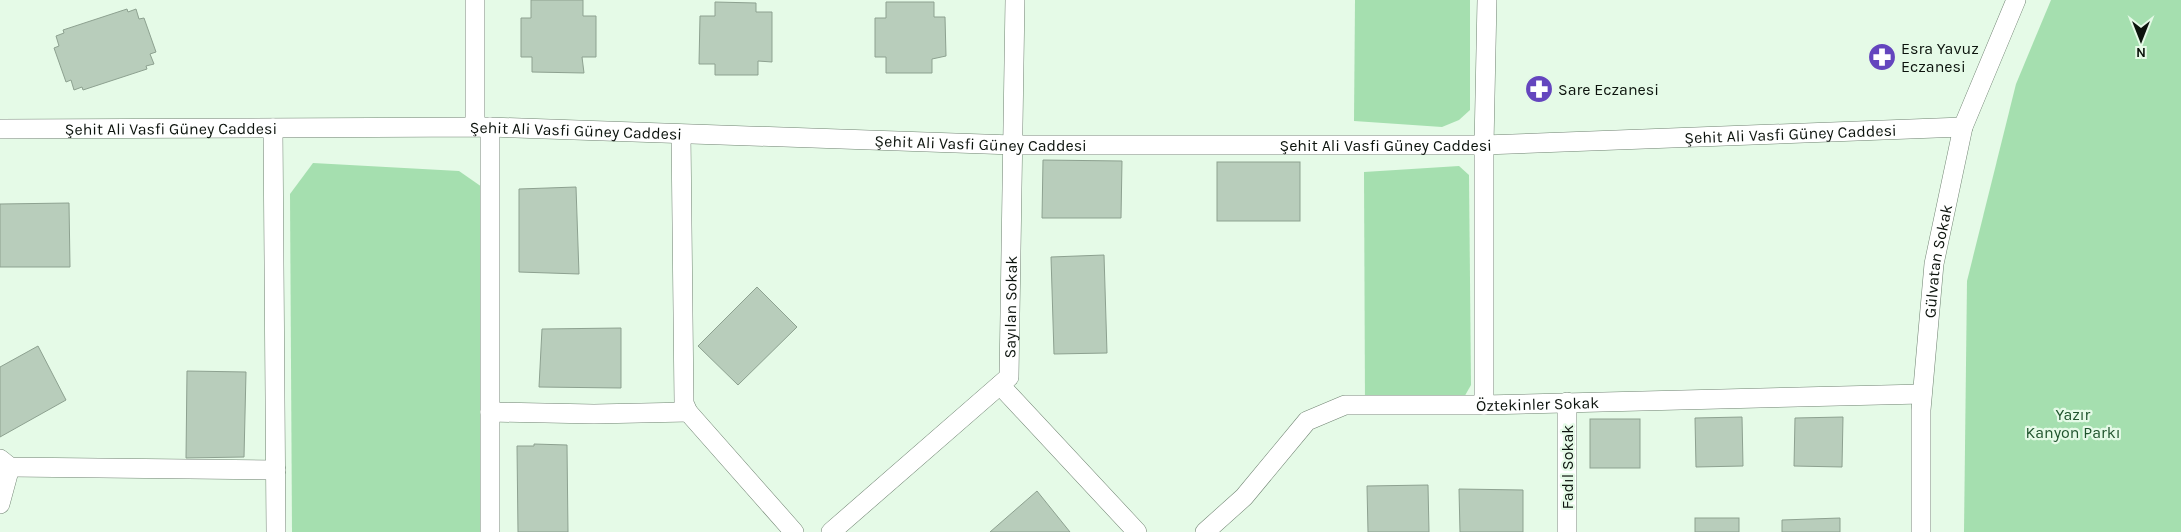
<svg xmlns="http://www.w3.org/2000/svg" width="2181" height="532" viewBox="0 0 2181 532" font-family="Karla,sans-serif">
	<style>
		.green { fill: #a5dfaf }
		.building { fill: #b8cdbb; stroke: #8da190 }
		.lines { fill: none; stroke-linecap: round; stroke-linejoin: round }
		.minor-casing { stroke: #708372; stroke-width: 20 }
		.minor { stroke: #fff; stroke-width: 19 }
		.labels { text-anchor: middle; stroke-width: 4.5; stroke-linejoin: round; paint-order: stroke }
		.poi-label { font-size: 16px; fill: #0c130d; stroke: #e5fae7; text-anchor: start }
		.street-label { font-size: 16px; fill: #0c130d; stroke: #e5fae7 }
		.park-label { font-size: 16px; fill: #20542d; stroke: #e5fae7 }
	</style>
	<rect width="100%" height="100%" fill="#e5fae7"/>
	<g class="green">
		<path d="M1355,0H1470V110L1459,120L1442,127L1354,121Z"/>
		<path d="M2051,0H2181V532H1964L1967,281L2016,84Z"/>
		<path d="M313,163L459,171L482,187V532H292L290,194Z"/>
		<path d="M1459,166L1469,175L1471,385L1463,399L1365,403L1364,172Z"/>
	</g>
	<g class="building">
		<path d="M531,0H583V16H596V57H582L584,73L532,72V57H521V18H531Z"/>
		<path d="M715,2L756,3V12H772V62L758,61V75H715V64H699L700,16H715Z"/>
		<path d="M886,2H934V17H945L946,56L932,59V73H886V57H875V18H886Z"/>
		<path d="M127,9L128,12L136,9L139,19L144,18L156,52L150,54L154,64L146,66L147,69L83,90L82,87L74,90L71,80L66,82L54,48L59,46L56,36L64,33L63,30Z"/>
		<path d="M1043,160L1122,161L1121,218H1042Z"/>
		<rect x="1217" y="162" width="83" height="59"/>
		<path d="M576,187L579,274L519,272V189Z"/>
		<path d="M69,203L70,267H0V204Z"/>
		<path d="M1104,255L1107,353L1054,354L1051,257Z"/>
		<path d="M757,287L797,327L738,385L698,346Z"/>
		<path d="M621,328V388L539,387L542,329Z"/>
		<path d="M38,346L66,400L0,437V367Z"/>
		<path d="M187,371L246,372L244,457L186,458Z"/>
		<path d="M1742,417L1743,466L1696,467L1695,418Z"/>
		<path d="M1843,417L1842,467L1794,466L1795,418Z"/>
		<rect x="1590" y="419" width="50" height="49"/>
		<path d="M534,444L567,445L568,532H518L517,446H534Z"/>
		<path d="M1428,485L1429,532H1368L1367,486Z"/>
		<path d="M1459,489L1523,490V532H1460Z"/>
		<path d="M1037,491L1070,532H990Z"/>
		<rect x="1695" y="518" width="44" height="14"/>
		<path d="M1840,518V532H1782V520Z"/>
	</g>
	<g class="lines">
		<g class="minor-casing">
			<g id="minor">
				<path d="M475,127V0"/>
				<path d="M490,127V532"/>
				<path d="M273,128L276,532"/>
				<path id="s1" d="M0,129L490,127L1013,145H1484L1963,127"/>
				<path d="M681,134L684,403L688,412L794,532"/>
				<path d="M1000,385L1137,532"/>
				<path d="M1567,402V532"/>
				<path d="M1484,405V145L1487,0"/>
				<path d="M490,412L594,414L688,412"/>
				<path d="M0,459L10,467L276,470"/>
				<path d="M0,504L10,467"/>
				<path id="s2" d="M831,532L1009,377L1015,0"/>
				<path id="s3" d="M1205,532L1244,497L1307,421L1345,405H1484L1922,394"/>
				<path id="s4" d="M1921,532V410L1934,264L1963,127L2016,0"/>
			</g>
		</g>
		<use href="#minor" class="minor"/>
	</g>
	<defs>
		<g id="pharmacy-disc" transform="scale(1.4375)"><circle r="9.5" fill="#6445be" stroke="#e5fae7"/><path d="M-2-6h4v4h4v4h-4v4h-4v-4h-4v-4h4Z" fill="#fff"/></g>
	</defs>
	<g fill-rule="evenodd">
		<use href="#pharmacy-disc" x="1882" y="57"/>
		<use href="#pharmacy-disc" x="1539" y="89"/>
	</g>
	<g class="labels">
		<g class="poi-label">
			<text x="1901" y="54">Esra Yavuz<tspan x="1901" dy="18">Eczanesi</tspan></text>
			<text x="1558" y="95">Sare Eczanesi</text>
		</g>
		<g class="street-label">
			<text dy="6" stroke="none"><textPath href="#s1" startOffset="171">Şehit Ali Vasfi Güney Caddesi</textPath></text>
			<text dy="6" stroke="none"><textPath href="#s1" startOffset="576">Şehit Ali Vasfi Güney Caddesi</textPath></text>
			<text dy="6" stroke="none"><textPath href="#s1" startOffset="1791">Şehit Ali Vasfi Güney Caddesi</textPath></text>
			<text dy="6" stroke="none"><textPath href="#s1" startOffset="981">Şehit Ali Vasfi Güney Caddesi</textPath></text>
			<text dy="6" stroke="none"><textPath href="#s1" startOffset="1386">Şehit Ali Vasfi Güney Caddesi</textPath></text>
			<text dy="6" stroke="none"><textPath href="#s4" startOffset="272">Gülvatan Sokak</textPath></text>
			<text dy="6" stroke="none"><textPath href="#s2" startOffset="306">Sayılan Sokak</textPath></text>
			<text dy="6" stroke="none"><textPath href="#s3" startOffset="385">Öztekinler Sokak</textPath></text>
			<text transform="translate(1567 467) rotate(-90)" y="6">Fadıl Sokak</text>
		</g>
		<g class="park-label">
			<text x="2073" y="420">Yazır<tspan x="2073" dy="18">Kanyon Parkı</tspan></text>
		</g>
	</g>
	<g transform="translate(2141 40) rotate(180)" stroke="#e5fae7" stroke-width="4" paint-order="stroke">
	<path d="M0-4L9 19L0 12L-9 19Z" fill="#0c130d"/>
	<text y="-8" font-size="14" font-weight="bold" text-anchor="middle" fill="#0c130d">N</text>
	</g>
</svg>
